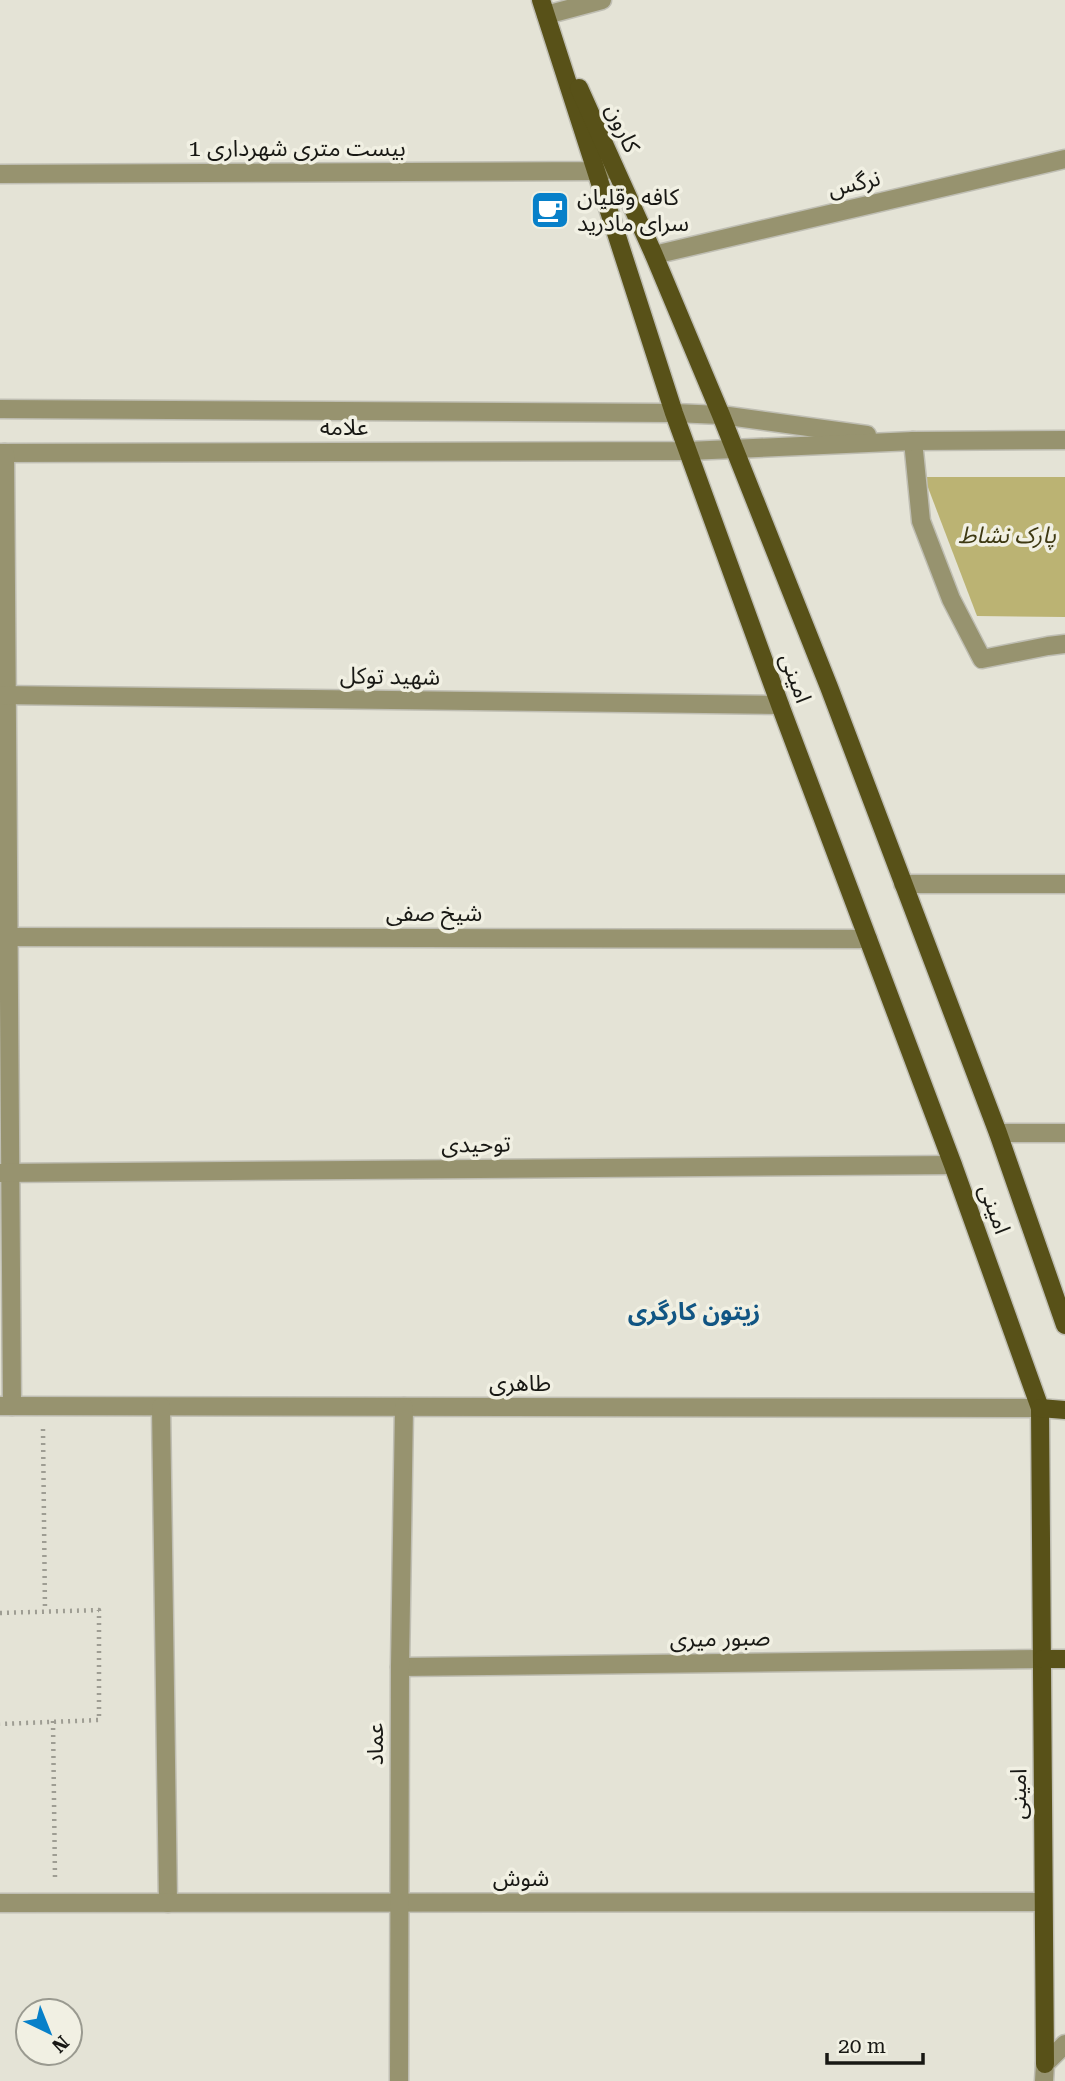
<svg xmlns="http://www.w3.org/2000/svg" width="1065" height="2081" viewBox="0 0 1065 2081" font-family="'Roboto Serif','Noto Sans Arabic',serif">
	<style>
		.green { fill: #bbb373 }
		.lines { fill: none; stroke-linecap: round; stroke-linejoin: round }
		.minor-casing { stroke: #bfbeb3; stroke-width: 21 }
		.major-casing { stroke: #bfbeb3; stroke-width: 21 }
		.path { stroke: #9e9d93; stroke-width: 4.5; stroke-dasharray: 2 5; stroke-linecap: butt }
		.minor { stroke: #97936f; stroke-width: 18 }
		.major { stroke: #585118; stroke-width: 18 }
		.labels { text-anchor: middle; stroke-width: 7; stroke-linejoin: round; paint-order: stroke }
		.street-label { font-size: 23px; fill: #181814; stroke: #f1f0e3 }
		.poi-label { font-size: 23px; fill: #181814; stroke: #f1f0e3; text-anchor: start }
		.park-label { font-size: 23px; font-style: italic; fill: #3e3912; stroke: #f1f0e3 }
		.neighbourhood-label { font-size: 24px; font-weight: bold; fill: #115583; stroke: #f1f0e3 }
	</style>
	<rect width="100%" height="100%" fill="#e4e3d6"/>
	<path class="green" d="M924,477H1065V617L977,616Z"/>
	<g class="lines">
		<g class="minor-casing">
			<g id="minor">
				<path d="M546,15L602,0"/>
				<path d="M0,174L595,171L615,169"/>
				<path d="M654,255L1065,159"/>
				<path d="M0,409L674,413L721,415L867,435"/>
				<path d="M913,441L921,521L951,599L982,659L1048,646L1065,644"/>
				<path d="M0,453L688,451L913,441L1065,440"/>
				<path d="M5,453L12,1406"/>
				<path d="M0,695L780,705"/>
				<path d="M903,884H1065"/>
				<path d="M0,937L868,939"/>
				<path d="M998,1133H1065"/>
				<path d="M0,1173L953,1165"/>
				<path d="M0,1406L1040,1408"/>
				<path d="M161,1407L168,1903"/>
				<path d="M400,1667L1042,1659"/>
				<path d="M0,1903L1043,1902"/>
				<path d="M399,2081L400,1667L404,1407"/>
				<path d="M1044,2081L1045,2064L1065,2044"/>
			</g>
		</g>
		<g class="major-casing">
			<g id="major">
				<path d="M541,0L674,413L780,705L953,1165L1040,1408L1045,2064"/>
				<path d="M579,88L654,255L721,415L829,687L998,1133L1065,1325"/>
				<path d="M1040,1408L1065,1410"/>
				<path d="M1042,1659H1065"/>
			</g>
		</g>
		<g class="path">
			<path d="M43,1429L45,1611"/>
			<path d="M0,1613L99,1610V1720L0,1724"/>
			<path d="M53,1721L55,1878"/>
		</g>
		<use href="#minor" class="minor"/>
		<use href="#major" class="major"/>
	</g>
	<defs>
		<g id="cafe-square" transform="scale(2.0125)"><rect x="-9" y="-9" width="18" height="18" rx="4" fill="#0780c9" stroke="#f1f0e3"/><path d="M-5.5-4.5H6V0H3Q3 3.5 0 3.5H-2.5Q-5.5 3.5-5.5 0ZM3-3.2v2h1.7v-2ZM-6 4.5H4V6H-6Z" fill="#fff"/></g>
	</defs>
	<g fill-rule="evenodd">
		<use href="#cafe-square" x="550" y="210"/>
	</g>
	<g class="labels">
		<g class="street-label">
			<text transform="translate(623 128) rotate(66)" y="8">کارون</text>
			<text x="297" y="156">بیست متری شهرداری 1</text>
			<text transform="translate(854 183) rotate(-13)" y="8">نرگس</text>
			<text x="344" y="435">علامه</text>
			<text transform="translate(390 676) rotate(1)" y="8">شهید توکل</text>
			<text transform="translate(796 678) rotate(70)" y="8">امینی</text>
			<text x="434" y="921">شیخ صفی</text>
			<text transform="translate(476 1144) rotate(-1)" y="8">توحیدی</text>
			<text transform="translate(995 1209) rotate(70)" y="8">امینی</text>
			<text x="520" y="1391">طاهری</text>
			<text transform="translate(720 1638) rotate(-1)" y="8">صبور میری</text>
			<text transform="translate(375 1744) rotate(-90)" y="8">عماد</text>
			<text transform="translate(1018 1794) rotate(-90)" y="8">امینی</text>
			<text x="521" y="1886">شوش</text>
		</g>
		<g class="poi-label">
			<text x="577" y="205">کافه وقلیان<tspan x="577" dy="26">سرای مادرید</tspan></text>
		</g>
		<g class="park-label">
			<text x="1007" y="543">پارک نشاط</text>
		</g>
		<g class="neighbourhood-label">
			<text x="694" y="1320">زیتون کارگری</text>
		</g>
	</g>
	<g transform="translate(49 2032) rotate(137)"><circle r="33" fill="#f1f0e3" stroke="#9a9a90" stroke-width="2"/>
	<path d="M0-5L12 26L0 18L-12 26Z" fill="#0780c9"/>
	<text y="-10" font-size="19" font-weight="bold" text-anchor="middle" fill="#181814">N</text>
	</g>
	<path d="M827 2053v10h96v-10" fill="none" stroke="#181814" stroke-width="3.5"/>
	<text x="838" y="2053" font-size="21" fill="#181814" stroke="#f1f0e3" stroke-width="5" paint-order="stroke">20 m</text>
</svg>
